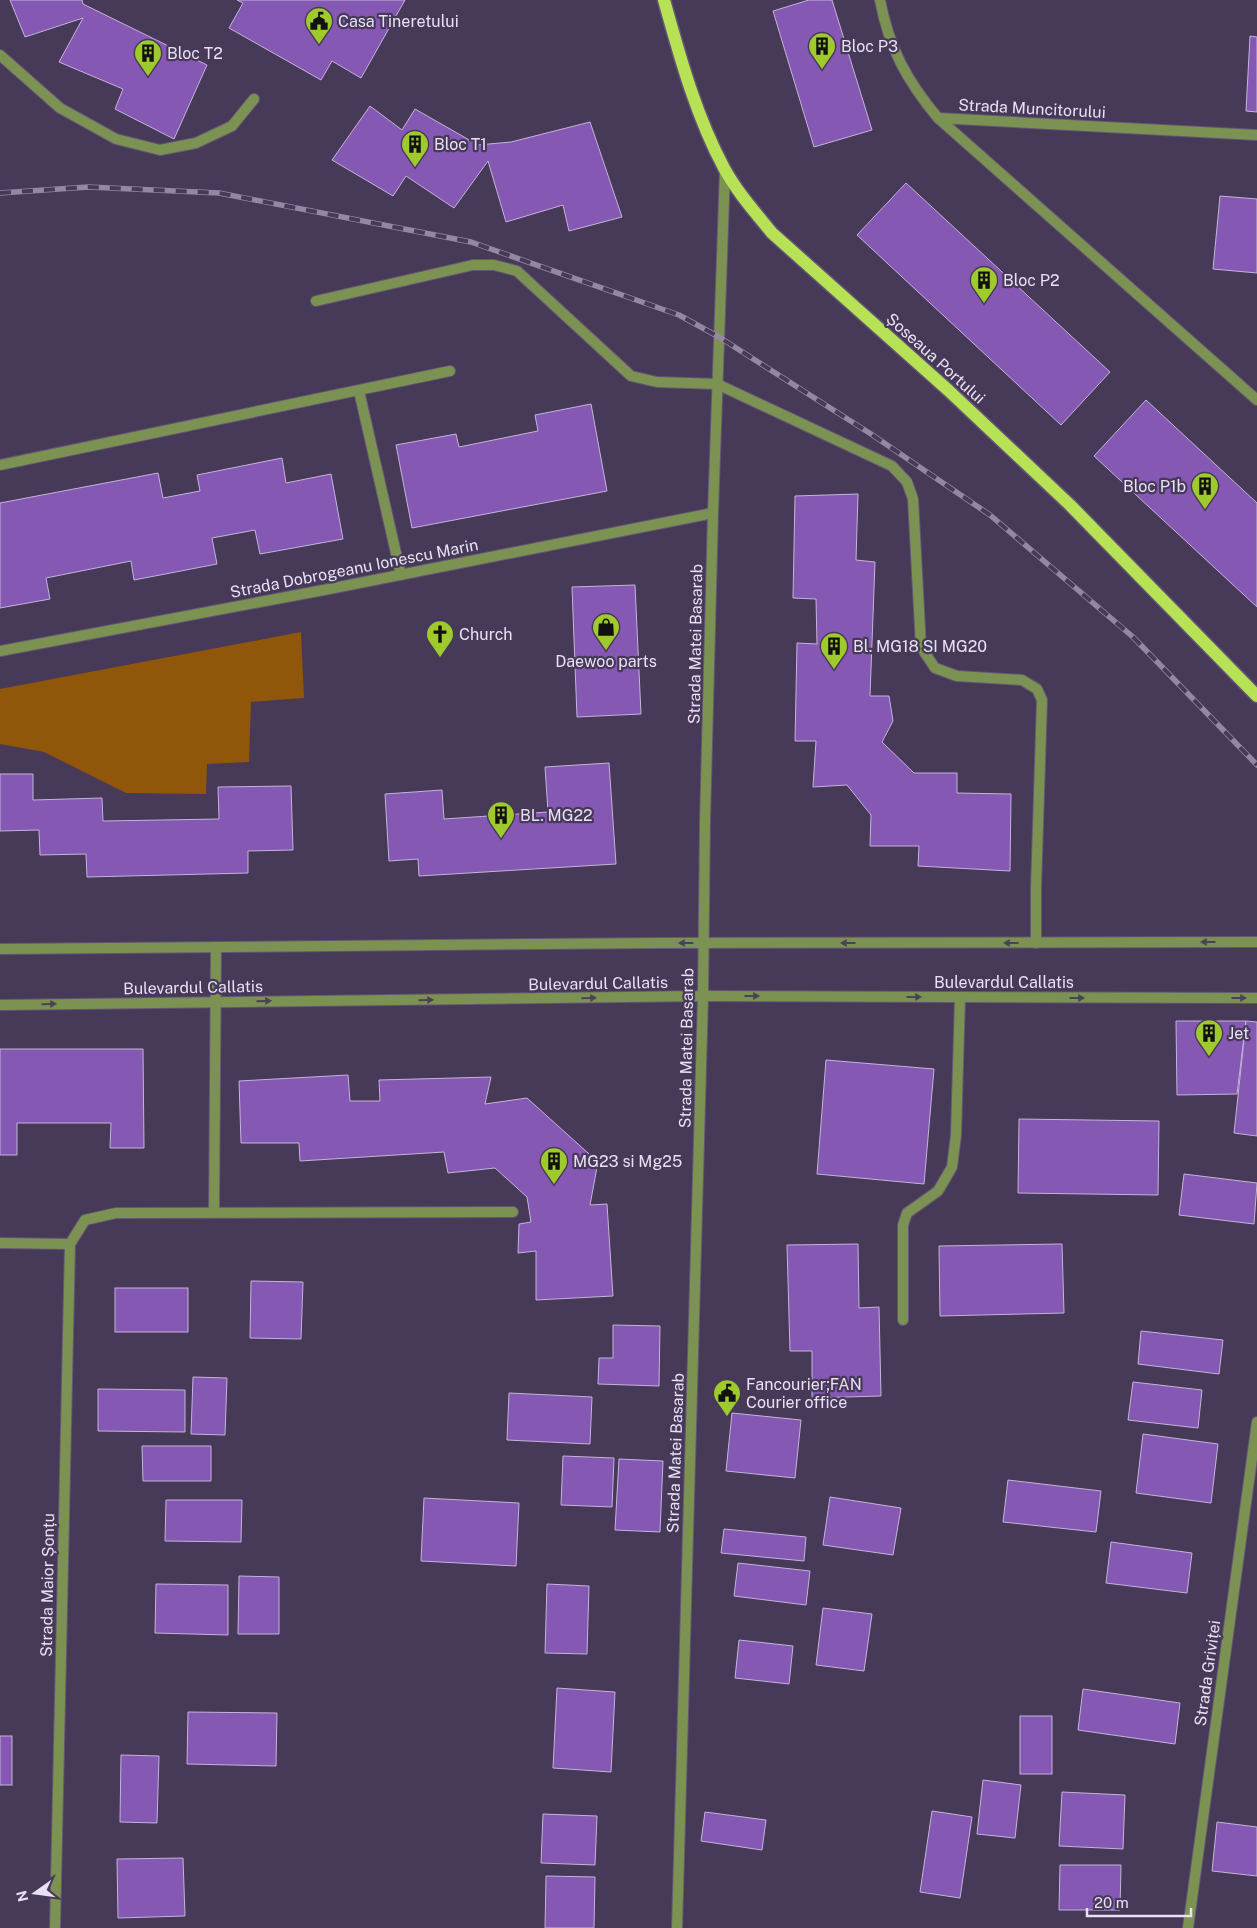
<svg xmlns="http://www.w3.org/2000/svg" width="1257" height="1928" viewBox="0 0 1257 1928" font-family="'Public Sans',sans-serif">
	<style>
		.green { fill: #90560a }
		.building { fill: #8558b4; stroke: #c4b4da }
		.lines { fill: none; stroke-linecap: round; stroke-linejoin: round }
		.lane-casing { stroke: #645774; stroke-width: 12 }
		.street-casing { stroke: #645774; stroke-width: 12 }
		.primary-casing { stroke: #645774; stroke-width: 15 }
		.lane { stroke: #7c9253; stroke-width: 10 }
		.street { stroke: #7c9253; stroke-width: 10 }
		.primary { stroke: #b7e255; stroke-width: 12 }
		.rail-casing { stroke: #9387a1; stroke-width: 5.5 }
		.rail { stroke: #473958; stroke-width: 4; stroke-dasharray: 11; stroke-linecap: butt }
		.oneway { fill: #4c4258 }
		.labels { text-anchor: middle; stroke-width: 4.5; stroke-linejoin: round; paint-order: stroke }
		.poi-label { font-size: 16px; fill: #e8e0f4; stroke: #473958; text-anchor: start }
		.street-label { font-size: 16px; fill: #e8e0f4; stroke: #473958 }
	</style>
	<rect width="100%" height="100%" fill="#473958"/>
	<path class="green" d="M301,632L304,698L251,702L249,762L207,764L206,794L126,793L44,752L0,744V689Z"/>
	<g class="building">
		<path d="M10,0H82L83,4L207,65L174,139L115,109L123,89L59,62L83,18L25,37Z"/>
		<path d="M237,0H405L361,78L332,61L321,80L229,28L243,3Z"/>
		<path d="M809,0H832L872,130L814,147L773,11Z"/>
		<path d="M1250,36L1257,37V112L1246,111Z"/>
		<path d="M370,106L402,130L415,109L478,145L511,142L590,122L622,217L569,231L563,205L506,222L488,161L454,208L406,176L393,196L332,160Z"/>
		<path d="M906,183L1110,372L1061,425L857,235Z"/>
		<path d="M1220,196L1257,199V273L1213,269Z"/>
		<path d="M1146,400L1257,503V607L1094,456Z"/>
		<path d="M591,404L607,491L412,528L396,445L456,434L459,447L538,431L535,415Z"/>
		<path d="M282,458L286,483L331,474L343,539L260,554L255,530L212,538L217,564L134,580L131,561L46,578L50,599L0,608V503L158,473L163,498L200,491L197,475Z"/>
		<path d="M858,494L856,560L875,562L870,696H889L893,721L882,742L914,773H957V793L1011,794L1010,871L918,866L919,846H870L871,815L847,785L813,787L816,741H795L797,643L817,644L816,599L793,598L795,496Z"/>
		<path d="M635,585L641,714L577,717L572,587Z"/>
		<path d="M609,763L616,864L419,876L418,859L389,861L385,794L442,790L444,819L548,812L545,767Z"/>
		<path d="M0,774H33V800L102,798L103,821L219,819L218,787L291,786L293,850L248,851V873L87,877L86,854L40,855L39,830L0,831Z"/>
		<path d="M1176,1021H1246L1237,1094L1177,1095Z"/>
		<path d="M1246,1021L1257,1022V1136L1234,1133Z"/>
		<path d="M0,1049H143L144,1148H110L111,1123H17V1155H0Z"/>
		<path d="M826,1060L934,1069L924,1184L817,1174Z"/>
		<path d="M348,1075L350,1101H380L379,1080L491,1077L485,1104L527,1098L598,1162L590,1205L607,1204L613,1296L536,1300V1251L518,1253L519,1224L531,1222L527,1197L495,1168L448,1173L444,1152L300,1161L299,1143H241L239,1081Z"/>
		<path d="M1019,1119L1159,1121L1158,1195L1018,1193Z"/>
		<path d="M1184,1174L1257,1183L1254,1224L1179,1215Z"/>
		<path d="M858,1244L859,1308L879,1307L881,1396L812,1398V1351H790L787,1245Z"/>
		<path d="M1062,1244L1064,1313L940,1316L939,1246Z"/>
		<path d="M251,1281L303,1282L301,1339L250,1338Z"/>
		<rect x="115" y="1288" width="73" height="44"/>
		<path d="M613,1325L660,1326L659,1386L598,1384L599,1358H613Z"/>
		<path d="M1141,1331L1223,1340L1219,1374L1138,1364Z"/>
		<path d="M193,1377L227,1378L225,1435L191,1434Z"/>
		<path d="M1133,1382L1202,1390L1198,1428L1128,1420Z"/>
		<path d="M98,1389L185,1390V1432L98,1431Z"/>
		<path d="M509,1393L592,1397L590,1444L507,1440Z"/>
		<path d="M732,1413L801,1420L795,1478L726,1471Z"/>
		<path d="M1143,1434L1218,1444L1211,1503L1136,1493Z"/>
		<path d="M142,1446H211V1481H143Z"/>
		<path d="M563,1456L614,1458L612,1507L561,1505Z"/>
		<path d="M619,1459L663,1461L660,1532L615,1530Z"/>
		<path d="M1008,1480L1101,1491L1096,1532L1003,1522Z"/>
		<path d="M830,1497L901,1508L893,1555L823,1545Z"/>
		<path d="M424,1498L519,1503L516,1566L421,1561Z"/>
		<path d="M166,1500H242L241,1542L165,1541Z"/>
		<path d="M724,1529L806,1537L804,1561L721,1553Z"/>
		<path d="M1111,1542L1192,1553L1187,1593L1106,1583Z"/>
		<path d="M738,1563L810,1571L806,1605L734,1596Z"/>
		<path d="M239,1576L279,1577V1634H238Z"/>
		<path d="M156,1584L228,1585V1635L155,1633Z"/>
		<path d="M547,1584L589,1586L587,1654L545,1653Z"/>
		<path d="M823,1608L872,1614L864,1671L816,1665Z"/>
		<path d="M739,1640L793,1646L789,1684L735,1678Z"/>
		<path d="M557,1688L615,1692L611,1772L553,1768Z"/>
		<path d="M1083,1689L1180,1703L1175,1744L1078,1730Z"/>
		<path d="M188,1712L277,1713L276,1766L187,1764Z"/>
		<rect x="1020" y="1716" width="32" height="58"/>
		<rect x="0" y="1736" width="12" height="49"/>
		<path d="M121,1755L159,1756L157,1823L120,1822Z"/>
		<path d="M983,1780L1021,1785L1015,1838L977,1834Z"/>
		<path d="M1062,1792L1125,1795L1123,1849L1059,1846Z"/>
		<path d="M932,1811L972,1817L960,1898L920,1892Z"/>
		<path d="M705,1812L766,1820L762,1850L701,1841Z"/>
		<path d="M543,1814L597,1816L595,1865L541,1863Z"/>
		<path d="M1217,1822L1257,1827V1876L1212,1871Z"/>
		<path d="M183,1858L185,1916L118,1918L117,1859Z"/>
		<path d="M1060,1865H1121L1120,1910H1059Z"/>
		<path d="M546,1876L595,1877L594,1928H545Z"/>
	</g>
	<g class="lines">
		<g class="lane-casing">
			<g id="lane">
				<path d="M0,55L60,108L116,139L160,150L196,143L232,126L254,99"/>
				<path d="M316,301L473,265H494L517,271L631,376L657,382L717,384L892,466L907,482L913,499L921,647L935,668L957,676L1022,680L1037,689L1042,700L1036,888V943"/>
				<path d="M359,391L401,575"/>
				<path d="M0,465L450,371"/>
				<path d="M903,1320V1225L907,1213L938,1191L952,1167L956,1135L960,997"/>
			</g>
		</g>
		<g class="street-casing">
			<g id="street">
				<path d="M880,0C889,48 907,81 938,118L1257,400"/>
				<path d="M938,118L1257,135"/>
				<path d="M0,651L329,589L713,513"/>
				<path d="M0,949L656,943L1257,942"/>
				<path d="M0,1005L703,996L1257,998"/>
				<path d="M214,1212L216,947"/>
				<path d="M0,1243L70,1244L85,1220L116,1213L513,1212"/>
				<path d="M55,1928L70,1244"/>
				<path d="M677,1928L703,996L705,821L713,513L725,170"/>
				<path d="M1188,1928L1257,1422"/>
			</g>
		</g>
		<g class="primary-casing">
			<path id="primary" d="M664,0C680,57 696,116 724,168C737,192 755,212 772,233L948,390L1070,505L1257,696"/>
		</g>
		<use href="#lane" class="lane"/>
		<use href="#street" class="street"/>
		<use href="#primary" class="primary"/>
		<g class="rail-casing">
			<path id="rail" d="M0,193L88,187L219,193L471,242L679,315L719,337L871,434L990,515L1133,637L1257,765"/>
		</g>
		<use href="#rail" class="rail"/>
	</g>
	<defs><path id="oneway-solid" d="M-6-.8H1V-3.2L6.5 0L1 3.2V.8H-6Z" transform="scale(1.25)"/></defs>
	<g class="oneway">
		<use href="#oneway-solid" transform="translate(1208 942) rotate(180)"/>
		<use href="#oneway-solid" transform="translate(686 943) rotate(-180)"/>
		<use href="#oneway-solid" transform="translate(848 943) rotate(180)"/>
		<use href="#oneway-solid" transform="translate(1011 943) rotate(180)"/>
		<use href="#oneway-solid" transform="translate(752 996)"/>
		<use href="#oneway-solid" transform="translate(914 997)"/>
		<use href="#oneway-solid" transform="translate(589 998) rotate(-1)"/>
		<use href="#oneway-solid" transform="translate(1077 998)"/>
		<use href="#oneway-solid" transform="translate(1239 998)"/>
		<use href="#oneway-solid" transform="translate(426 1000) rotate(-1)"/>
		<use href="#oneway-solid" transform="translate(264 1001) rotate(-1)"/>
		<use href="#oneway-solid" transform="translate(49 1004) rotate(-1)"/>
	</g>
	<defs>
		<g id="civic-pin" transform="scale(1.4375)"><path d="M0 17L-7.5 6A9.5 9.5 0 1 1 7.5 6Z" fill="#9fca2d" stroke="#473958"/><path d="M-.6-6.5H3V-4.5H.6V-3L4-1V1h2V6H-6V1h2V-1L-.6-3ZM-1.2 2.5V6h2.4V2.5Z" fill="#111"/></g>
		<g id="building-pin" transform="scale(1.4375)"><path d="M0 17L-7.5 6A9.5 9.5 0 1 1 7.5 6Z" fill="#9fca2d" stroke="#473958"/><path d="M-4-6H4V6H1V3H-1V6H-4ZM-2.5-4.3h1.7v1.8h-1.7ZM.8-4.3h1.7v1.8H.8ZM-2.5-1h1.7V.8h-1.7ZM.8-1h1.7V.8H.8Z" fill="#111"/></g>
		<g id="shop-pin" transform="scale(1.4375)"><path d="M0 17L-7.5 6A9.5 9.5 0 1 1 7.5 6Z" fill="#9fca2d" stroke="#473958"/><path d="M-5-2.5h2.3a2.7 3.5 0 0 1 5.4 0H5L5.5 6h-11ZM-1.5-2.5h3a1.5 2.3 0 0 0-3 0Z" fill="#111"/></g>
		<g id="church-pin" transform="scale(1.4375)"><path d="M0 17L-7.5 6A9.5 9.5 0 1 1 7.5 6Z" fill="#9fca2d" stroke="#473958"/><path d="M-1.2-6h2.4v3.5h3.3v2.4h-3.3V6h-2.4V-.1h-3.3v-2.4h3.3Z" fill="#111"/></g>
	</defs>
	<g fill-rule="evenodd">
		<use href="#civic-pin" x="319" y="21"/>
		<use href="#building-pin" x="822" y="46"/>
		<use href="#building-pin" x="148" y="53"/>
		<use href="#building-pin" x="415" y="144"/>
		<use href="#building-pin" x="984" y="280"/>
		<use href="#building-pin" x="1205" y="486"/>
		<use href="#shop-pin" x="606" y="627"/>
		<use href="#church-pin" x="440" y="634"/>
		<use href="#building-pin" x="834" y="646"/>
		<use href="#building-pin" x="501" y="815"/>
		<use href="#building-pin" x="1209" y="1033"/>
		<use href="#building-pin" x="554" y="1161"/>
		<use href="#civic-pin" x="727" y="1393"/>
	</g>
	<g class="labels">
		<g class="poi-label">
			<text x="338" y="27">Casa Tineretului</text>
			<text x="841" y="52">Bloc P3</text>
			<text x="167" y="59">Bloc T2</text>
			<text x="434" y="150">Bloc T1</text>
			<text x="1003" y="286">Bloc P2</text>
			<text x="1186" y="492" text-anchor="end">Bloc P1b</text>
			<text x="459" y="640">Church</text>
			<text x="853" y="652">Bl. MG18 SI MG20</text>
			<text x="606" y="667" text-anchor="middle">Daewoo parts</text>
			<text x="520" y="821">BL. MG22</text>
			<text x="1228" y="1039">Jet</text>
			<text x="573" y="1167">MG23 si Mg25</text>
			<text x="746" y="1390">Fancourier;FAN<tspan x="746" dy="18">Courier office</tspan></text>
		</g>
		<g class="street-label">
			<text transform="translate(1032 108) rotate(3)" y="6">Strada Muncitorului</text>
			<text transform="translate(936 358) rotate(42)" y="6">Șoseaua Portului</text>
			<text transform="translate(354 568) rotate(-11)" y="6">Strada Dobrogeanu Ionescu Marin</text>
			<text transform="translate(695 644) rotate(-89)" y="6">Strada Matei Basarab</text>
			<text x="1004" y="988">Bulevardul Callatis</text>
			<text transform="translate(598 983) rotate(-1)" y="6">Bulevardul Callatis</text>
			<text transform="translate(193 987) rotate(-1)" y="6">Bulevardul Callatis</text>
			<text transform="translate(686 1048) rotate(-89)" y="6">Strada Matei Basarab</text>
			<text transform="translate(675 1453) rotate(-88)" y="6">Strada Matei Basarab</text>
			<text transform="translate(47 1585) rotate(-89)" y="6">Strada Maior Șonțu</text>
			<text transform="translate(1207 1673) rotate(-82)" y="6">Strada Griviței</text>
		</g>
	</g>
	<g transform="translate(35 1893) rotate(256)" stroke="#473958" stroke-width="4" paint-order="stroke">
	<path d="M0-4L9 19L0 12L-9 19Z" fill="#e8e0f4"/>
	<text y="-8" font-size="14" font-weight="bold" text-anchor="middle" fill="#e8e0f4">N</text>
	</g>
	<path d="M1087 1908v8h104v-8" fill="none" stroke="#e8e0f4" stroke-width="2.5"/>
	<text x="1094" y="1908" font-size="15" fill="#e8e0f4" stroke="#473958" stroke-width="4" paint-order="stroke">20 m</text>
</svg>
